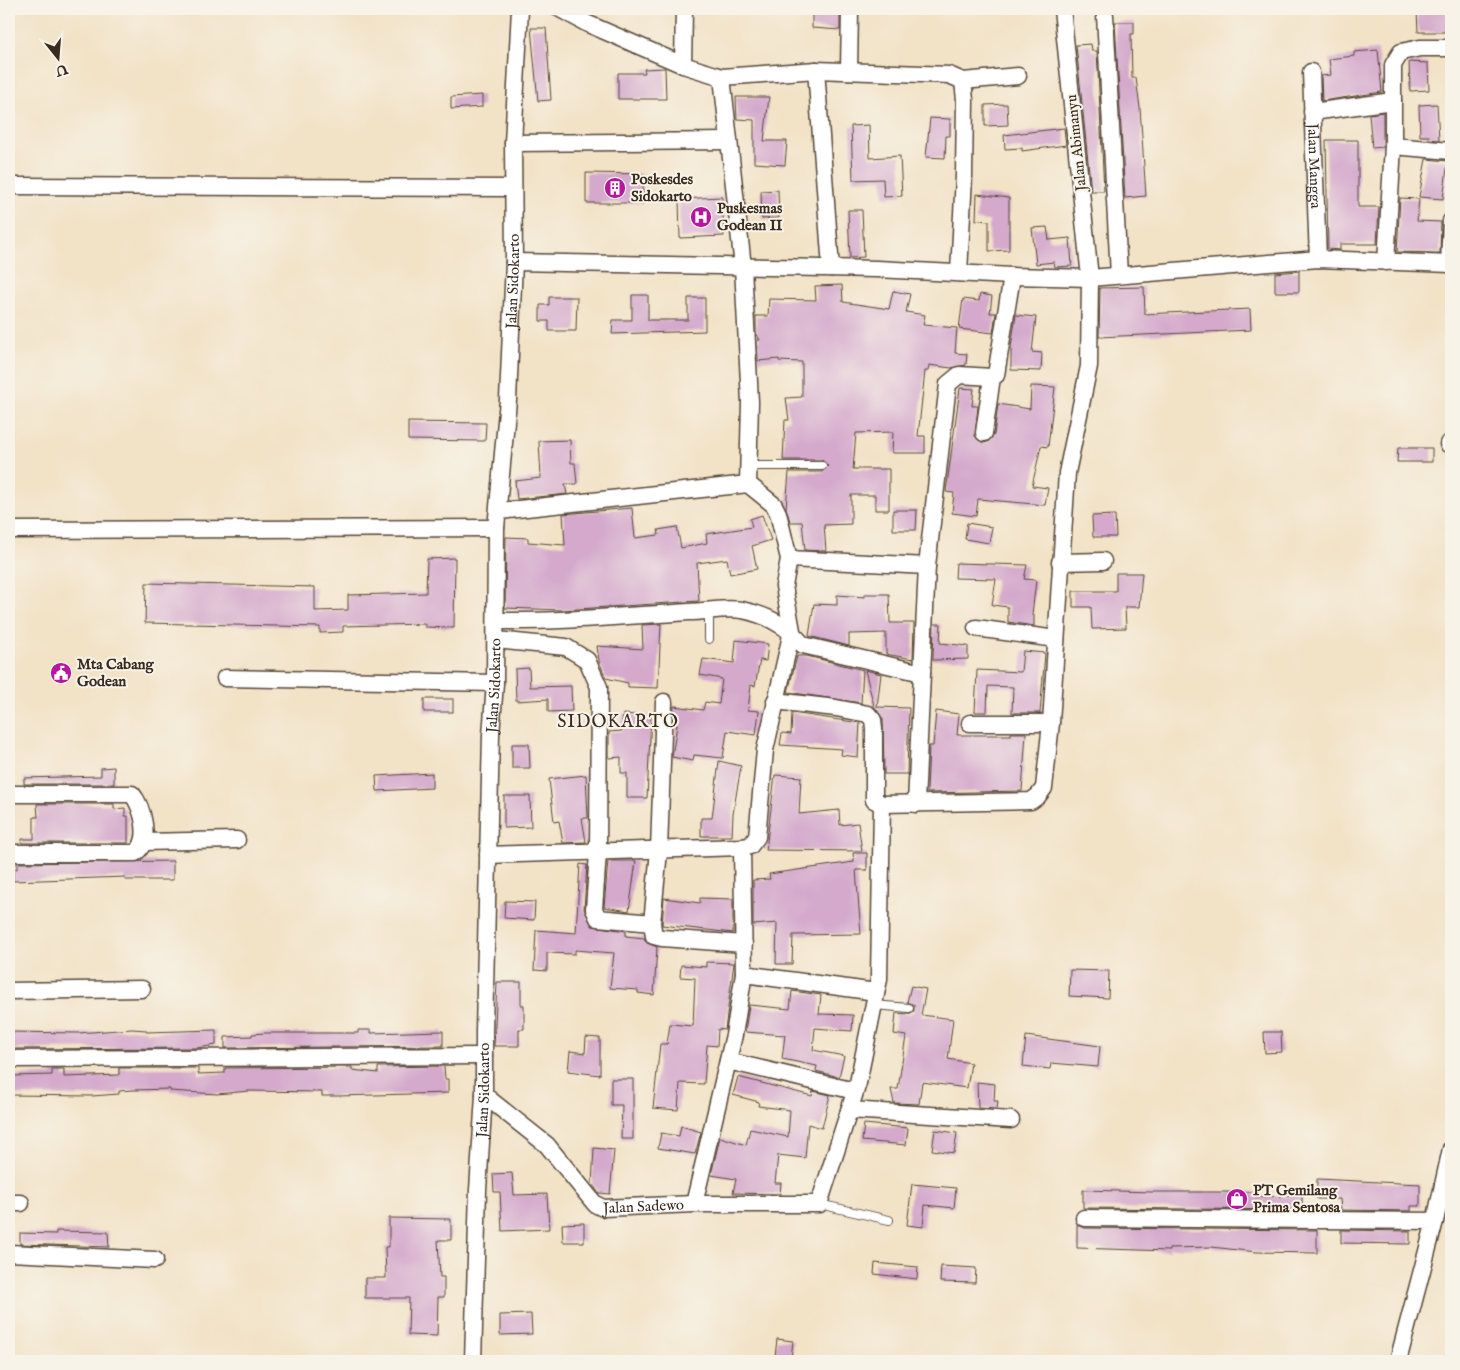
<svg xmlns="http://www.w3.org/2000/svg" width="1460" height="1370" viewBox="0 0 1460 1370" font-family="'IM FELL English',serif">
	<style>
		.building { fill: #d4a9cc }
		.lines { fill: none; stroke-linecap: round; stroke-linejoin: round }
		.service-casing { stroke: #564637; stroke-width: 10 }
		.minor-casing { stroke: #564637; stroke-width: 19 }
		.service { stroke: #fff; stroke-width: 8 }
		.minor { stroke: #fff; stroke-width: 16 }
		.labels { text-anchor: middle; stroke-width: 4; stroke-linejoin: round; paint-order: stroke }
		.street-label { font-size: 15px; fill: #3b2a1e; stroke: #f7f3e8 }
		.poi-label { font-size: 15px; font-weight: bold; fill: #3b2a1e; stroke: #f7f3e8; text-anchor: start }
		.quarter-label { font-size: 18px; letter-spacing: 1px; fill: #3b2a1e; stroke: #f7f3e8 }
	</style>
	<rect width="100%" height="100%" fill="#f7f3e8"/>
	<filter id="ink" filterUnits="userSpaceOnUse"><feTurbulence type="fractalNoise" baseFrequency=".02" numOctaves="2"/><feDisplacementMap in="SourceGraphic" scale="10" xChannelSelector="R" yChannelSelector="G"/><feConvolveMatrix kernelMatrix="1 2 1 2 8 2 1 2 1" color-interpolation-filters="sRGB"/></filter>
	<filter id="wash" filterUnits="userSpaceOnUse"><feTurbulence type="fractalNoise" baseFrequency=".0096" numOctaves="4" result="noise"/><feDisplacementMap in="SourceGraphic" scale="20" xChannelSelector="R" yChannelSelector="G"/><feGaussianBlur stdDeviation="1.12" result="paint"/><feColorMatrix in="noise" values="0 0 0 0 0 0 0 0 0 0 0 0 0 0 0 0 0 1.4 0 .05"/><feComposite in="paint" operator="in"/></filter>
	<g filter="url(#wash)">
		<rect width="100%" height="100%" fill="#f2e2c6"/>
		<g id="blocks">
			<g class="building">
				<path d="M812,9H840V30L812,28Z"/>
				<path d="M1451,9V32H1418L1417,11Z"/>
				<path d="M1115,22H1134V34H1131L1132,78H1136L1140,108L1146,196L1125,198Z"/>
				<path d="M531,28H546L551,100L538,101Z"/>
				<path d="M1091,44L1092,51H1097L1104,191H1091L1076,45Z"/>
				<path d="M1378,50L1382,92L1322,101L1321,76L1331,75L1329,59L1354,56V52Z"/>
				<path d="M1409,62L1428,63L1429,90L1410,91Z"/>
				<path d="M665,68L666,99H618V73H645L644,69Z"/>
				<path d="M482,95V107L451,109V97Z"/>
				<path d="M736,97H769L764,141H787L785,165L754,163V120L737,119Z"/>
				<path d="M1007,104L1008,125L985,126V105Z"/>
				<path d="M1437,104L1439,140L1428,139L1429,136H1420L1419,105Z"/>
				<path d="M1383,112V147L1372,148L1369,114Z"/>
				<path d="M930,118L950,119V136H946L945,158L926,157Z"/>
				<path d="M869,125L870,158L900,156L902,196L884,197L883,179L853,180L851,126Z"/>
				<path d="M1064,128L1066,145L1022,151V148L1005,149L1004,135Z"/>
				<path d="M1326,140H1358V207H1379L1377,244H1340V250L1328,249Z"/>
				<path d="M1426,159L1448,161L1443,199L1419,197Z"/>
				<path d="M586,173L643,174V203H586Z"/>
				<path d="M778,190L779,218L762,219L761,191Z"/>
				<path d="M977,194L1009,198V250L989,251V221L976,220Z"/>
				<path d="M722,197L724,236L680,238L679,199Z"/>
				<path d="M1400,198L1419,199L1417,221L1441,222L1440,253L1397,252Z"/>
				<path d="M848,210H862L864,257L850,258Z"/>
				<path d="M1047,227L1049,240L1070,238L1072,266L1055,267L1054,262L1036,264L1032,228Z"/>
				<path d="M1299,271V292H1275V273Z"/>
				<path d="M842,285L843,302L889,309L893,291L910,294L906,312L925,315L923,325L957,328L955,353L967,354L966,365L951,368L929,365L928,371H925L918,436H925V453H892L893,432L856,433L853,469H889V510H875V495H851V524L824,525L826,551L805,550L802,522H790L786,508L789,472H822L828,466L822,460H783L785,420H789L786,398L802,397V362L779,361V359L758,361L757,340H760L756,333V316H768L769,299L816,300L815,286Z"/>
				<path d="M1144,287L1145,314L1250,309L1251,330L1099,337L1100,288Z"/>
				<path d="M980,294L992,296L990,313H996L993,333L959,329L963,299L979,301Z"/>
				<path d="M632,295H648V320H688V298H705V331L612,334L613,320H632Z"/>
				<path d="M549,297H577L576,331H549V321H540V305H549Z"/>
				<path d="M1016,315L1036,317L1032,352L1042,353L1041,371L1011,370V347Z"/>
				<path d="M1031,386L1055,387L1048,447L1041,446L1032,486L1048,488L1045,505L978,499L976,516L952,513L954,493L946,492L960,388L974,389L972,406H978L975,436L983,443L988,442L994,435L998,404L1030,409Z"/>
				<path d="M408,422L486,423L485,441L408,440Z"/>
				<path d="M570,440L571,463H575L577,484H565L567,494L517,499L515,481L541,478L539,441Z"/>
				<path d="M1398,448H1432V462H1397Z"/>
				<path d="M632,508L635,538L659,535L658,530L677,527L681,548L707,543L706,534L752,527L750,519L762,515L771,540L752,546L757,569L730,574L727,559L697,563L699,601L562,610L505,608L506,537L528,538V542L565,545L563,514Z"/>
				<path d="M893,510H917L916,530H893Z"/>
				<path d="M1115,515L1116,537H1093L1092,516Z"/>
				<path d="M967,523L992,527L989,543L965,539Z"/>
				<path d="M455,558L454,628L425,627V624L343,626V632L320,633V627L145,623L146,583L315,587V611L348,610V595L426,593L427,559Z"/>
				<path d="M956,563L1027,565L1024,579L1036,580L1032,615H1034V626L1008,622V607L992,605L996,579L955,578Z"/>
				<path d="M1116,573H1142L1139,607H1125L1126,628L1092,629L1091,607H1073V591H1116Z"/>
				<path d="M865,594H889L890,623H914L913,659L886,654V633L849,634V646L809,636L814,604L837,605V595L865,597Z"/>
				<path d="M661,624L658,688L628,687V683L606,678L599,661L597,646L643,649L642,625Z"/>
				<path d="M934,624H941L940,643L968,646V659L933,660Z"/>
				<path d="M736,640L768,644L766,661L760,660L755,686L751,685L748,710L759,711L756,735L727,731L723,758L694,755L693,761L672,757L677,725H673L674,706L703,710L705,702L719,704L722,679L700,675L703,659L734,663Z"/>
				<path d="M1023,651L1045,653L1040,713H1012L1013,687L988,686L987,712H975L977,670L1021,672Z"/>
				<path d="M797,656H807L863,670L861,703L788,692Z"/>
				<path d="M529,668L530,687L571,686L572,711L548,712V699L516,701L515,669Z"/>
				<path d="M865,670L881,674L877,707L909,708L907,774H884L883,719L874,706Z"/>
				<rect x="424" y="699" width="29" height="13"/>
				<path d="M936,711L959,714L957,735H1011V733H1026L1022,791L927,793L929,746H933Z"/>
				<path d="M792,713L860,723L858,757L841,755L842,749L780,745L782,733L791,734Z"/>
				<path d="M623,714L651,716L647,798H627V773H621V757L609,758V732L622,731Z"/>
				<path d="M512,744H529L530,768H512Z"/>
				<path d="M719,761L741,766L733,814L732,836H701V818H712Z"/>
				<path d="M114,767V784H24V778L101,776V768Z"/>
				<path d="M432,773V788L377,791L376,776Z"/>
				<path d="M586,775L588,818H582L586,842L563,843L559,821L554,822L549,779Z"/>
				<path d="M775,775L801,777L799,814L839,810L840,825L858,823L862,851L766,850Z"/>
				<path d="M504,796H530L531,827L504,828Z"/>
				<path d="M37,804H114V809L125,808V816H128V843H22V839H34V817H38Z"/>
				<path d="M853,853H867V870H856L861,934L793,935L792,964H776L777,923L753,925V880L770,879L769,874L854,862Z"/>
				<path d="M173,861V880H125V877L13,881V869H17V863Z"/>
				<path d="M608,861H636L629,911L604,907Z"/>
				<path d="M580,864L587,865L584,909L592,926L626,931V936L644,938L647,943L657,947L654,995L638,993V990L610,988L614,953L575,950V954L547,953V971L534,970L536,930L576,933Z"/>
				<path d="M664,898L700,903V898L733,899V933L662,925Z"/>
				<path d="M505,901L535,902L534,920L504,918Z"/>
				<path d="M706,962L734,963L725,1030L718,1029L717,1046L707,1045L704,1084L680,1083L678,1110L653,1108L660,1044H667L670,1024L693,1026L695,978L680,977L681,965L706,967Z"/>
				<path d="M1070,970L1109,971L1108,998L1069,996Z"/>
				<path d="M497,982H521V1005H524V1029H519V1046H494Z"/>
				<path d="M911,986L926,989L921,1015L953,1019L948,1059L971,1063L967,1088L922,1082L919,1104L894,1103L891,1089H898L906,1036L894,1034L896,1013L909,1014L914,1011V1005L907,1002Z"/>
				<path d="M792,991L821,995L819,1014L853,1015L852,1031L815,1028L813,1050L844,1056L839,1077L816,1071L817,1066L782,1059L785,1035L745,1032L749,1005L790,1009Z"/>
				<path d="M132,1029L146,1030V1032L216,1030V1045L197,1048L9,1049V1032L78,1033Z"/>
				<path d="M358,1030H371V1033L443,1031V1046L225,1048V1037L252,1036V1034L265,1033H358Z"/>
				<path d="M1264,1032H1281L1282,1052L1265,1053Z"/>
				<path d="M1026,1036L1100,1046L1098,1067L1051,1063L1050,1069L1023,1066Z"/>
				<path d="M586,1037L600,1038V1075L568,1071L570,1051L585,1053Z"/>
				<path d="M444,1066L445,1079H448V1093L338,1096H322V1092L249,1091L217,1094L170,1091V1089L133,1090L119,1091V1094L92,1096L10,1095V1076L52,1075V1069H64V1077L119,1075V1068H198V1074L225,1073V1068L352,1067V1070L378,1073V1067Z"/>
				<path d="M738,1077L812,1096L813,1091L830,1095L822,1128L808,1124L805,1158L778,1155L775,1183H781L780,1194L733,1193L736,1179L711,1175L720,1137L746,1145L750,1129L788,1137L790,1110L758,1106L759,1102L733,1095Z"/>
				<path d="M611,1079H633V1139H621L622,1105H611Z"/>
				<path d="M977,1082L995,1084L994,1101H998L997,1109L978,1108Z"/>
				<path d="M864,1124L908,1128L906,1145L862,1141Z"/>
				<path d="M681,1126L701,1132L695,1154L658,1148L661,1133L679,1136Z"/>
				<path d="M935,1130L957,1133L954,1153L932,1150Z"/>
				<path d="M594,1148L614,1150L610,1194L599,1193L592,1184Z"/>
				<path d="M512,1173L514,1195L547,1194L549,1229L502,1231L500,1192H494L493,1174Z"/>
				<path d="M1317,1179L1420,1184V1206H1411V1211L1341,1210L1340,1199H1317Z"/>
				<path d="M912,1184L956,1188L954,1208L925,1205L923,1227L907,1225Z"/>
				<path d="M1083,1190L1152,1192H1255V1197L1302,1196V1210L1083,1208Z"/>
				<path d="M389,1218L451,1219V1240H438L440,1277H444V1297H438L437,1336L408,1335L409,1298H365V1278H386L385,1247H389Z"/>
				<path d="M584,1223V1242H563L562,1224Z"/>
				<path d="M1077,1225L1084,1228L1317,1230V1253L1257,1252L1211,1247L1169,1248V1251L1077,1248Z"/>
				<path d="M1341,1230L1410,1231V1244L1341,1243Z"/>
				<path d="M56,1231L108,1232L109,1247L20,1244V1233L56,1234Z"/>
				<path d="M875,1263L918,1267L917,1279L874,1274Z"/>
				<path d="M941,1266L976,1268L975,1283L940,1282Z"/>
				<path d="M531,1314L532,1334L500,1335V1315Z"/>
				<path d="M777,1339L793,1341L791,1359L775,1357Z"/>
			</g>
		</g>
	</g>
	<g filter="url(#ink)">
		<use href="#blocks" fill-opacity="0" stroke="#564637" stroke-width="1"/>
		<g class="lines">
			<g class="service-casing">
				<g id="service">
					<path d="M748,466H822"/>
					<path d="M709,639V611"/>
					<path d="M874,1005L909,1008"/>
					<path d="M819,1204L889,1220"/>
				</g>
			</g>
			<g class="minor-casing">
				<g id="minor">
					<path d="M560,9L586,23L683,65L722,77L816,70L949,75L963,81L1018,76"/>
					<path d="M1105,15L1119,275"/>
					<path d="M683,65L684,9"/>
					<path d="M816,70L831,268"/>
					<path d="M849,71L850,9"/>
					<path id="s1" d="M1311,72L1318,259"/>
					<path d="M1312,112L1393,101"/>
					<path d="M513,143L729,141"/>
					<path d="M1393,146L1451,151"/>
					<path d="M9,186L512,188"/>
					<path d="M514,262L877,269L1012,276L1090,278L1318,259L1451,264"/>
					<path d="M1386,262L1393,146V65L1401,52L1420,48H1451"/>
					<path d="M1449,264L1451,221"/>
					<path d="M959,273L964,176L965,100L963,81"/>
					<path d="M984,433L992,377"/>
					<path d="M1448,444H1451"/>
					<path d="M500,511L748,484"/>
					<path d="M9,530L496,528"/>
					<path d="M789,559L927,566"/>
					<path d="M1060,562L1103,561"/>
					<path d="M496,621C560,622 625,616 689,612C706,612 725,607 742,610C767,615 787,625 803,645L922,673"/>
					<path d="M976,628L1056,639"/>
					<path d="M496,640L566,647L587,660L599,687L598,853L594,909L598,918L652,923"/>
					<path d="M225,678L495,683"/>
					<path d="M775,701L836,708L868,714L873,720L874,728V800L882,804L1031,801L1038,796L1044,788L1051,723L1067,473L1089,366L1090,278L1062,9"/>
					<path d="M664,702L659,851L652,923L654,936L662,938L744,944"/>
					<path d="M970,723H1051"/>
					<path d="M9,794H132C143,807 152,842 135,853H9"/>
					<path d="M916,804L927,566L948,384L959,375L992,377L996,375L1012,276"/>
					<path d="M143,842L237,840"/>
					<path d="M742,847L744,974L876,992"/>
					<path d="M488,855L742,847L750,846L757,837L765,750L792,631L784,586L789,559L778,513L774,505L748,484L750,402L743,267L722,77"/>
					<path d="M9,991L142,989"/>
					<path d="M9,1059L484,1056"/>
					<path d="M728,1061L855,1091"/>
					<path id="s2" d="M484,1095L547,1145L595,1204L603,1208L694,1204H819L858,1083L879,979L882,804"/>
					<path d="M849,1110L1011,1120"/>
					<path d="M9,1203H21"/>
					<path d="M694,1204L734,1035L744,973"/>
					<path d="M1084,1218L1435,1221L1398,1361"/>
					<path d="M1435,1221L1451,1149"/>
					<path d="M9,1253L155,1260"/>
					<path id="s3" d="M473,1361L478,1190L484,1095V1031L491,735L495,683L496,528L508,400L514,262L513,143L520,9"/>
				</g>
			</g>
			<use href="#service" class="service"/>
			<use href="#minor" class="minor"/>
		</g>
	</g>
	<defs>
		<g id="building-disc" transform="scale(1.125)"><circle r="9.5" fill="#b5179e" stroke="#f7f3e8"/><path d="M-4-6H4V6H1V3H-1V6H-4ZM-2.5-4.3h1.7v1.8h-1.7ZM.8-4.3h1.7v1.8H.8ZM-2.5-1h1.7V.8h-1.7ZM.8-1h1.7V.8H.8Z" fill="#fff"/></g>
		<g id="hospital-disc" transform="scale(1.125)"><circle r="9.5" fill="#b5179e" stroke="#f7f3e8"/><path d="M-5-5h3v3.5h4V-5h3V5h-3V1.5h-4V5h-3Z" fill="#fff"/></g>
		<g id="civic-disc" transform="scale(1.125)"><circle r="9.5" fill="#b5179e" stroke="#f7f3e8"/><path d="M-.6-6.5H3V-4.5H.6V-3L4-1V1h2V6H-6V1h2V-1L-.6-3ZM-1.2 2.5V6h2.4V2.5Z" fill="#fff"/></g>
		<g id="shop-disc" transform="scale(1.125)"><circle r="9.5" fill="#b5179e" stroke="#f7f3e8"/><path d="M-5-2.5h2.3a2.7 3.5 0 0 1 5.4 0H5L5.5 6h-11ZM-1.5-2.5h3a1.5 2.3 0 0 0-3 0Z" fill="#fff"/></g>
	</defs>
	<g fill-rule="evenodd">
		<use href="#building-disc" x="615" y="188"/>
		<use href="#hospital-disc" x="701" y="217"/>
		<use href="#civic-disc" x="61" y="673"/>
		<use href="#shop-disc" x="1237" y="1199"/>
	</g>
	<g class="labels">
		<g class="street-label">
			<text transform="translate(1076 143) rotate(-96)" y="5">Jalan Abimanyu</text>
			<text dy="5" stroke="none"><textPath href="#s1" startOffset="94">Jalan Mangga</textPath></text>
			<text dy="5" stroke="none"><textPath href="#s3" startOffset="1081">Jalan Sidokarto</textPath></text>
			<text dy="5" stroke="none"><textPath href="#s3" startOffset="676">Jalan Sidokarto</textPath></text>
			<text dy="5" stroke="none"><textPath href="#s3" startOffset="271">Jalan Sidokarto</textPath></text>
			<text dy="5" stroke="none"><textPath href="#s2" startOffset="206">Jalan Sadewo</textPath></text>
		</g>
		<g class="poi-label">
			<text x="631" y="184">Poskesdes<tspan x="631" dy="17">Sidokarto</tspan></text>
			<text x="717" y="213">Puskesmas<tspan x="717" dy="17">Godean II</tspan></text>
			<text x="77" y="669">Mta Cabang<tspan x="77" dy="17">Godean</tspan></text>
			<text x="1253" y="1195">PT Gemilang<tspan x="1253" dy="17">Prima Sentosa</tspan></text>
		</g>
		<g class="quarter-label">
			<text x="618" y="727">SIDOKARTO</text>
		</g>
	</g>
	<rect width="1460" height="1370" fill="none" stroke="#f7f3e8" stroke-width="30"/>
	<g transform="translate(58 58) rotate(163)" stroke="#f7f3e8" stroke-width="4" paint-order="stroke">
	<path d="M0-4L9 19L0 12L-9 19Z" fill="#3b2a1e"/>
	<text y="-8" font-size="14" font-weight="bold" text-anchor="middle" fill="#3b2a1e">U</text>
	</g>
</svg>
